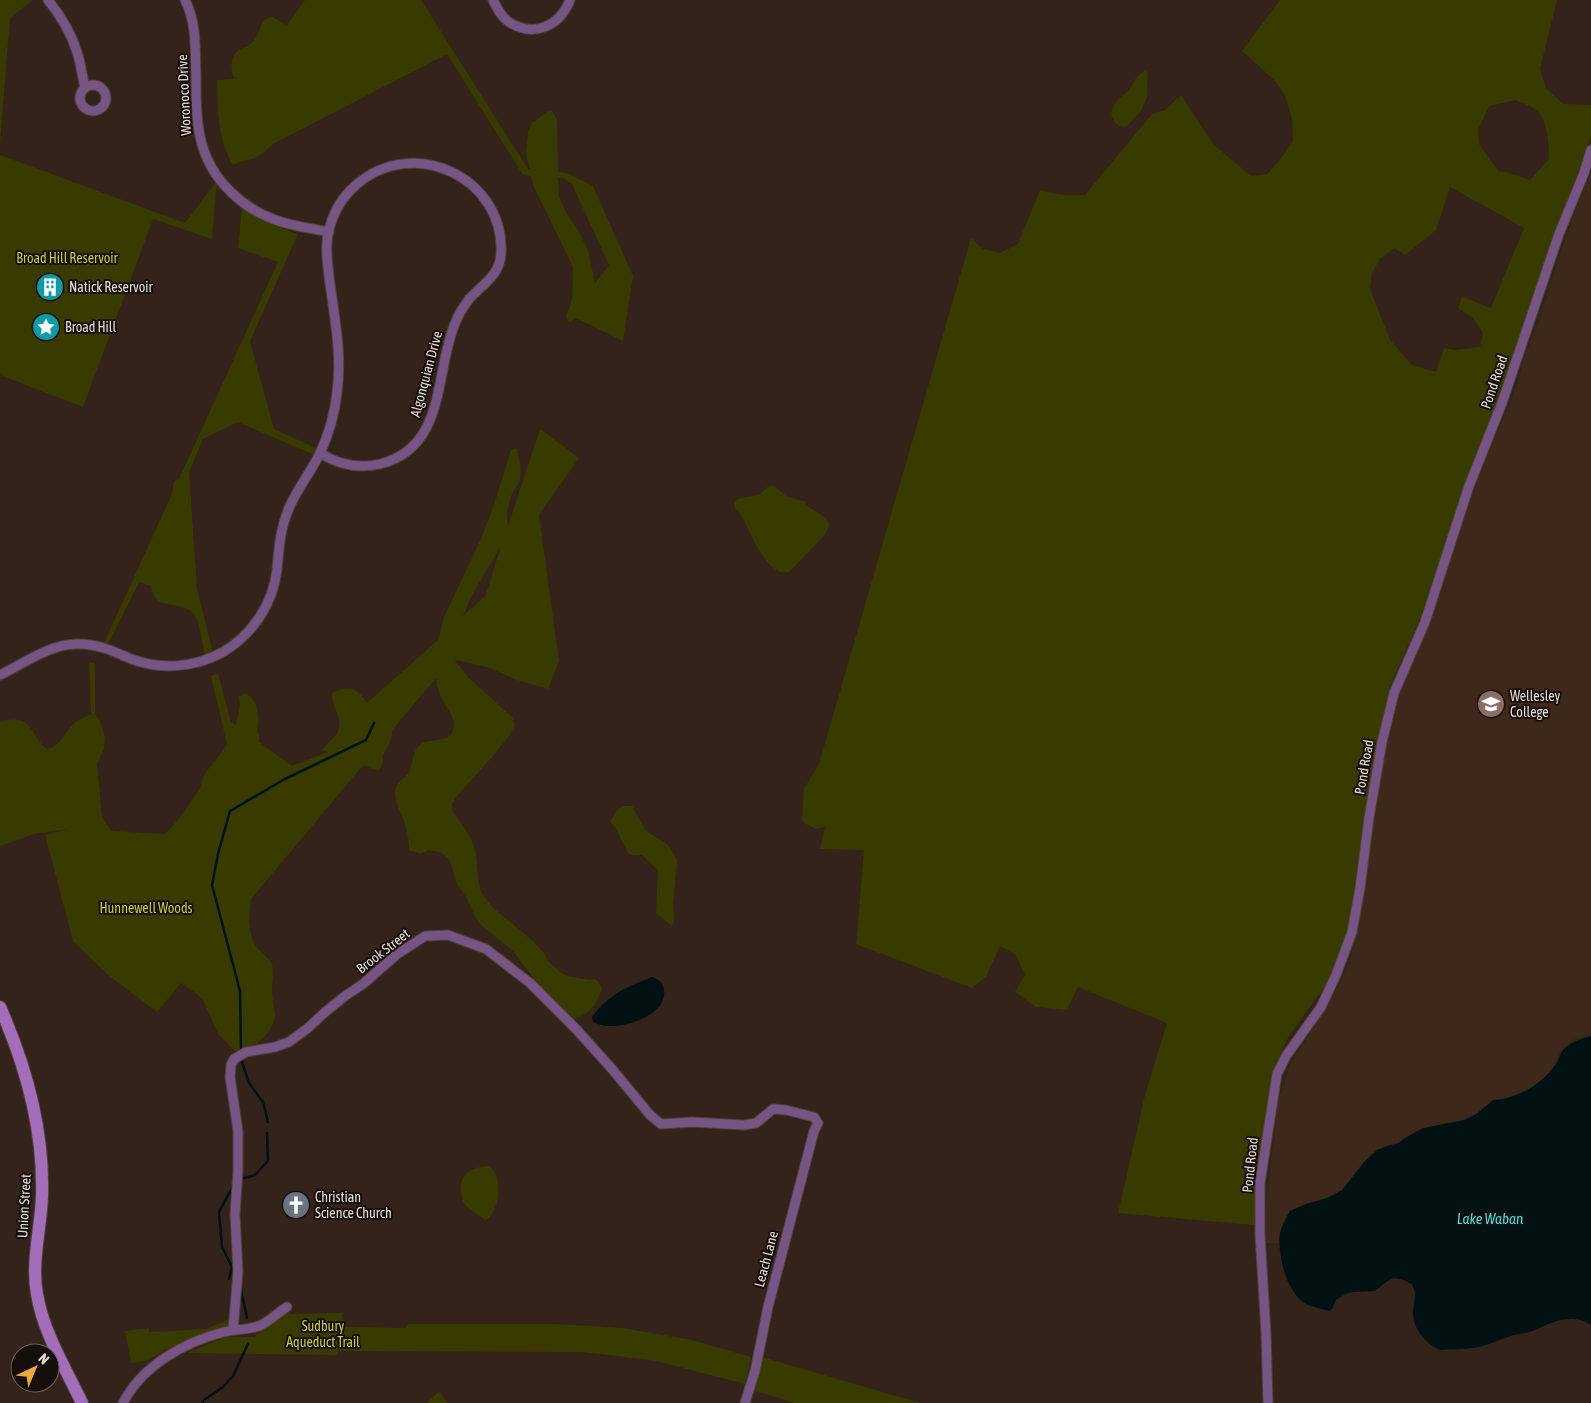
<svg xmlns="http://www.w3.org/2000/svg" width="1591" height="1403" viewBox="0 0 1591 1403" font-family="'Asap Condensed',sans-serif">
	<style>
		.built { fill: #3e281b }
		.green { fill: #393a00; fill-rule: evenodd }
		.water { fill: #021213 }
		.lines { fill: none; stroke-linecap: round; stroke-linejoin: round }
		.stream { stroke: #021213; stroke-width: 2.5 }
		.street-casing { stroke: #504138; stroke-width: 11 }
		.secondary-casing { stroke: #504138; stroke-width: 14 }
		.street { stroke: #765584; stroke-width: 9 }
		.secondary { stroke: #a26db9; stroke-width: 12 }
		.labels { text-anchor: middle; stroke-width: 4; stroke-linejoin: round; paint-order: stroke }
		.street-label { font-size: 14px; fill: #e6dcd6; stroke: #150e0a }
		.park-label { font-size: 14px; fill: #c6c945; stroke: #150e0a }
		.poi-label { font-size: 14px; fill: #e6dcd6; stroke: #150e0a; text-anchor: start }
		.water-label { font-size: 15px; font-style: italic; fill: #4bdde4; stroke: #150e0a }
	</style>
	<rect width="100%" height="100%" fill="#33231a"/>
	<path class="built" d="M1591,172V1034L1573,1040L1560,1052L1550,1071L1536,1087L1484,1107L1480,1109L1472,1120L1356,1184L1280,1235L1279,1243H1266V1204L1278,1101L1290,1065L1340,984L1351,956L1362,902L1374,810L1394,697L1416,657L1448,559L1485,458L1506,413L1518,381L1526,351L1538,325L1573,215Z"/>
	<g class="green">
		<path d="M0,0H33L10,18L0,142Z"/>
		<path d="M305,0H421L528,169H530L526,154L528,132L532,123L547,112L552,111L557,119L558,172L567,173L593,186L633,276L623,341L576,318L569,323L566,316L570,306L572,298L573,267L533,185L531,176L523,175L447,54L273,144C267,150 258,158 249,160C242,161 239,162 233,165C217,138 218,110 217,80L234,79C231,70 229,56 239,50C244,47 249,46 253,42C258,36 260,26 264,20L272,17L287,25ZM558,178H563L572,184L609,265L595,283L588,250L578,230L567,214L559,197Z"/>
		<path d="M1280,0H1557L1540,69L1546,88L1563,104L1591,105V135L1578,173L1554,234L1500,398L1418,623L1391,684L1361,840L1348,930L1326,985L1289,1036L1275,1066L1257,1180L1254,1225L1118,1213L1145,1095L1167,1023L1078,987L1067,1010L1036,1007L1015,992L1025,975L1016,955L1000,946L986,977L972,988L856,944L864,850L820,849L825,827L816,829L804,823L802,819L804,789L819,764L971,238L983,249L1000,253L1018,244L1040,190L1061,195H1085L1152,114L1165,110L1181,95L1213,144L1251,176L1267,174L1278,162L1293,141L1292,119L1285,95L1276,82L1242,51ZM1516,100C1522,103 1529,105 1535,109C1549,120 1548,143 1549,159L1530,180L1513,174L1498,171L1479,144L1478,130L1489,106ZM1450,187L1524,228L1491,308L1462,297L1458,308L1473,318L1483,333L1480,347L1455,350L1444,348L1436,372L1412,365L1390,340L1370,289L1372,273L1380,259L1394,248L1405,255L1436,230Z"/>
		<path d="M1145,71L1148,73L1147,97L1141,111L1126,127C1114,127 1108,116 1114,105C1117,100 1123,95 1128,91C1134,83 1136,74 1145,71Z"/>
		<path d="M0,155L185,223L217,181L212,239L153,219L83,407L0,375Z"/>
		<path d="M242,207L263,221L298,234L250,341L274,429L322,451L319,457L238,422L203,439L189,472L197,589L213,653L205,656C203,647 199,619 194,614C181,599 154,613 151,586L139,582L108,644L104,643L172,494L174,481L179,479L278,262L238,248Z"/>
		<path d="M540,429L579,458L539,515L559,661L548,689L517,680L490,668L457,660L455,661L469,678L512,717L515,725L509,736L493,756L457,796L452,804V810L471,838L476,853L478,879L481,892L492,907L534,942L544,953L548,961L560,972L567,976L589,980L595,979L599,982L602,988C596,1008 585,1020 564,1019L513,951L481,925L476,918L466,897L457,884L450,861L442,853L428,850L420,854L409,850C409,842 408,835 406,827C403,816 394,802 395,790C397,782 405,778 409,772C414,761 411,753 421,744C431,737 454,745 454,724C453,713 445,707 441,697C438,691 437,684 436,678L392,730C393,740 387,747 383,756C384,762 382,767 378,771L363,765L251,899C249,913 248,927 253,941C256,951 269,955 272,965C274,973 272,984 272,992C272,1000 275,1008 275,1015C274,1032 252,1053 235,1051L218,1034L203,1000L197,994L181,983L157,1012L108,975L73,941L45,835L69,829L34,834L0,846V722C34,712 28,734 47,749C62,746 65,730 76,722C80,719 86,716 91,714L89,662L95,663V714L100,721L105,737L104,749L97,764L102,817L111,831L165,834C178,822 189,805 199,790C202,785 202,778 206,772C213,762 222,754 227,744L211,676L218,674L231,722L236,725L240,705L239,697L244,693C258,698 261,718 257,731L259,734V742L292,766L328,752L323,750C326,741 338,738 339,728C341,716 331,705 332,693C350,684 357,688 367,703L439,639L443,619L480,541L493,508L511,450L516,448C520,458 522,469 520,480C519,485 514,489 512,494C508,505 506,516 508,526ZM501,546L488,588L485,596L463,616L471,597Z"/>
		<path d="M773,485L787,497L804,501L806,505L826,518L829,524L827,531L823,537L789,572C767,578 749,529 740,513L735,509L734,505L737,499L759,495L766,488Z"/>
		<path d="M624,806H632L646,831L667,844L674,854L677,860L673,908C674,914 676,921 672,926L656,913L658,870L642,855H631L628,853L615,827L610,822L617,810Z"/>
		<path d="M489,1166C504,1177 500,1211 486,1220C478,1215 469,1210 464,1203C461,1199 462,1196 461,1191C459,1173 473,1167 489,1166Z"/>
		<path d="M342,1313L344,1327L406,1328L408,1324H553L622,1328L692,1340L751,1357L745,1384L656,1361L601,1354L579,1352L338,1351L337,1355L187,1353L226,1337H254L283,1314Z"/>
		<path d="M229,1319V1325L165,1350L146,1361L131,1363L125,1331L149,1328V1332L206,1329Z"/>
		<path d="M762,1357L920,1403H795L755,1391Z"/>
		<path d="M439,1391L447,1403H427Z"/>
	</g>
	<g class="water">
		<path d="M652,977C659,979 663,983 664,990C668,1015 627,1027 608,1026C603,1026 598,1024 593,1022L592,1017C610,993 625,988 652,977Z"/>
		<path d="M1591,1036V1325C1577,1315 1558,1319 1544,1326C1539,1328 1534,1331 1529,1332C1523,1334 1517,1334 1511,1336C1500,1339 1490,1345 1478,1347C1465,1350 1453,1349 1440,1350C1426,1344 1413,1329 1413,1313C1413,1304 1418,1293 1412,1285C1407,1280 1400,1279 1394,1278L1386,1282L1375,1291L1353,1292L1344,1295L1336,1300L1332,1309L1329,1311C1322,1309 1312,1307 1306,1304C1286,1293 1277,1253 1280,1233C1282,1225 1286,1218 1290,1211L1306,1204L1327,1198L1342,1190L1364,1162L1377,1150L1387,1146L1398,1143L1405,1138L1423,1128L1464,1120L1478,1113L1493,1100C1518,1099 1542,1084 1556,1064C1559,1060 1560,1054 1563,1050C1569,1043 1582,1038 1591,1036Z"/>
	</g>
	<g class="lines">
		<g class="stream">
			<path d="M241,1050L240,991L212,885L218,854L230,811L285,779L366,740L374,723"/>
			<path d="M242,1062L249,1083L263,1102L268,1122"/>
			<path d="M244,1178L255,1175L268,1161L267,1133"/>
			<path d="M229,1279L232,1267L222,1247L219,1212L233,1186"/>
			<path d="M241,1290L247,1318"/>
			<path d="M202,1403L204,1400L223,1387L233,1376L248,1344"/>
		</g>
		<g class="street-casing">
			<g id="street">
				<path d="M48,0C61,16 71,33 77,52C81,64 82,76 85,87"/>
				<path d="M185,0C197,23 195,50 196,75C196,120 196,159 231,192C243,204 257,213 273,219C290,226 310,228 329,232"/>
				<path d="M493,0C497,8 501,17 509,22C534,38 560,26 570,0"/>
				<circle cx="93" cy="98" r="13"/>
				<path d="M0,675C25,663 48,645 76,644C96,643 113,651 131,659C161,670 194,668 223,652C252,635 273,604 277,570C279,548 280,529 289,508C297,489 311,472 320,453C329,434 335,412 337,392C342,356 335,320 330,284C328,267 325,250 328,234C332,215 342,197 356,185C413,135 505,177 501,254C500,275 482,285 469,299C464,306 459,313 456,321C434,370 448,447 380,464C358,469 339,465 320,453"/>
				<path d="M233,1330L238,1272L235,1214L238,1171V1131L230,1077L231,1065L234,1059L246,1052L275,1047L289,1042L308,1028L324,1013L345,996L363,984L396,955L425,936L448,935L486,949L530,983L576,1029L612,1069L650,1115L661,1124L692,1122L744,1125L756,1123L773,1109L786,1110L814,1117L818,1123L814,1131L768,1307L755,1371L745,1403"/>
				<path d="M123,1403C142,1366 184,1342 224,1332C236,1329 248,1330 259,1326C269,1322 278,1312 287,1307"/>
				<path d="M1268,1403L1266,1333L1260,1235V1183L1277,1074L1286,1056L1321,1007L1336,975L1352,932L1360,888L1369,818L1382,742L1394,693L1425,622L1469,486L1502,403L1559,234L1584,173L1591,150"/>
			</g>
		</g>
		<g class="secondary-casing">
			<path id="secondary" d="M0,1007C26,1066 44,1131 42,1196C41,1228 31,1262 37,1294C43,1332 66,1369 82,1403"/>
		</g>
		<use href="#street" class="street"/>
		<use href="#secondary" class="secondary"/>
	</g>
	<defs>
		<g id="building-disc" transform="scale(1.4375)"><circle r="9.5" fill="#0f9aa8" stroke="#150e0a"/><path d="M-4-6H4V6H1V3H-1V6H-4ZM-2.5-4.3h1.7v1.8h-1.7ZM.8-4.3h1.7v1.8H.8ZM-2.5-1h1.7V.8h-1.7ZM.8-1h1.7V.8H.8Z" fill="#fff"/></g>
		<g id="sight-disc" transform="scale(1.4375)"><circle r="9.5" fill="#0f9aa8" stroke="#150e0a"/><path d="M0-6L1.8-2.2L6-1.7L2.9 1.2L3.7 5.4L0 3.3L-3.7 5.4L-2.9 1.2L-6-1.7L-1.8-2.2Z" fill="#fff"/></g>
		<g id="university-disc" transform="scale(1.4375)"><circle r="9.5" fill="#8d6e63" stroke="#150e0a"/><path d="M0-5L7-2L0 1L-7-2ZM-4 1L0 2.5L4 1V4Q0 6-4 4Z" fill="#fff"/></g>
		<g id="church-disc" transform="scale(1.4375)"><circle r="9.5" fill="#6b7280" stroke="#150e0a"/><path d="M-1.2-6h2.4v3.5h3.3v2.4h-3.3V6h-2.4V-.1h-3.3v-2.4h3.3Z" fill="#fff"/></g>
	</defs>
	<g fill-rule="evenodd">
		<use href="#building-disc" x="50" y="287"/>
		<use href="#sight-disc" x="46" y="327"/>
		<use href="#university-disc" x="1491" y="704"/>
		<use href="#church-disc" x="296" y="1205"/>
	</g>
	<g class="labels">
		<g class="street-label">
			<text transform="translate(184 95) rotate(-93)" y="5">Woronoco Drive</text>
			<text transform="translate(426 374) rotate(-75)" y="5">Algonquian Drive</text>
			<text transform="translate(1494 382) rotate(-71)" y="5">Pond Road</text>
			<text transform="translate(1364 767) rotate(-80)" y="5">Pond Road</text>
			<text transform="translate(383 951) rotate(-38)" y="5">Brook Street</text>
			<text transform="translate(1250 1165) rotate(-84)" y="5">Pond Road</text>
			<text transform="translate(24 1206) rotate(-87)" y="5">Union Street</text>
			<text transform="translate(766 1259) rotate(-75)" y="5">Leach Lane</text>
		</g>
		<g class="park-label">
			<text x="67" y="263">Broad Hill Reservoir</text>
			<text x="146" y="913">Hunnewell Woods</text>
			<text x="323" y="1331">Sudbury<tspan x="323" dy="16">Aqueduct Trail</tspan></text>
		</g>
		<g class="poi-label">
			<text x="69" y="292">Natick Reservoir</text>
			<text x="65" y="332">Broad Hill</text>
			<text x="1510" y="701">Wellesley<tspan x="1510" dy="16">College</tspan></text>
			<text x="315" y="1202">Christian<tspan x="315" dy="16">Science Church</tspan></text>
		</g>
		<g class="water-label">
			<text x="1490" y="1224">Lake Waban</text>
		</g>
	</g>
	<g transform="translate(35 1368) rotate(44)"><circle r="24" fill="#150e0a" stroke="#69605c"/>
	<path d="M0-4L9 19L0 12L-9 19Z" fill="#eda83b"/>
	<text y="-8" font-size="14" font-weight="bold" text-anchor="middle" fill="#e6dcd6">N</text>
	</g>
</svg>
